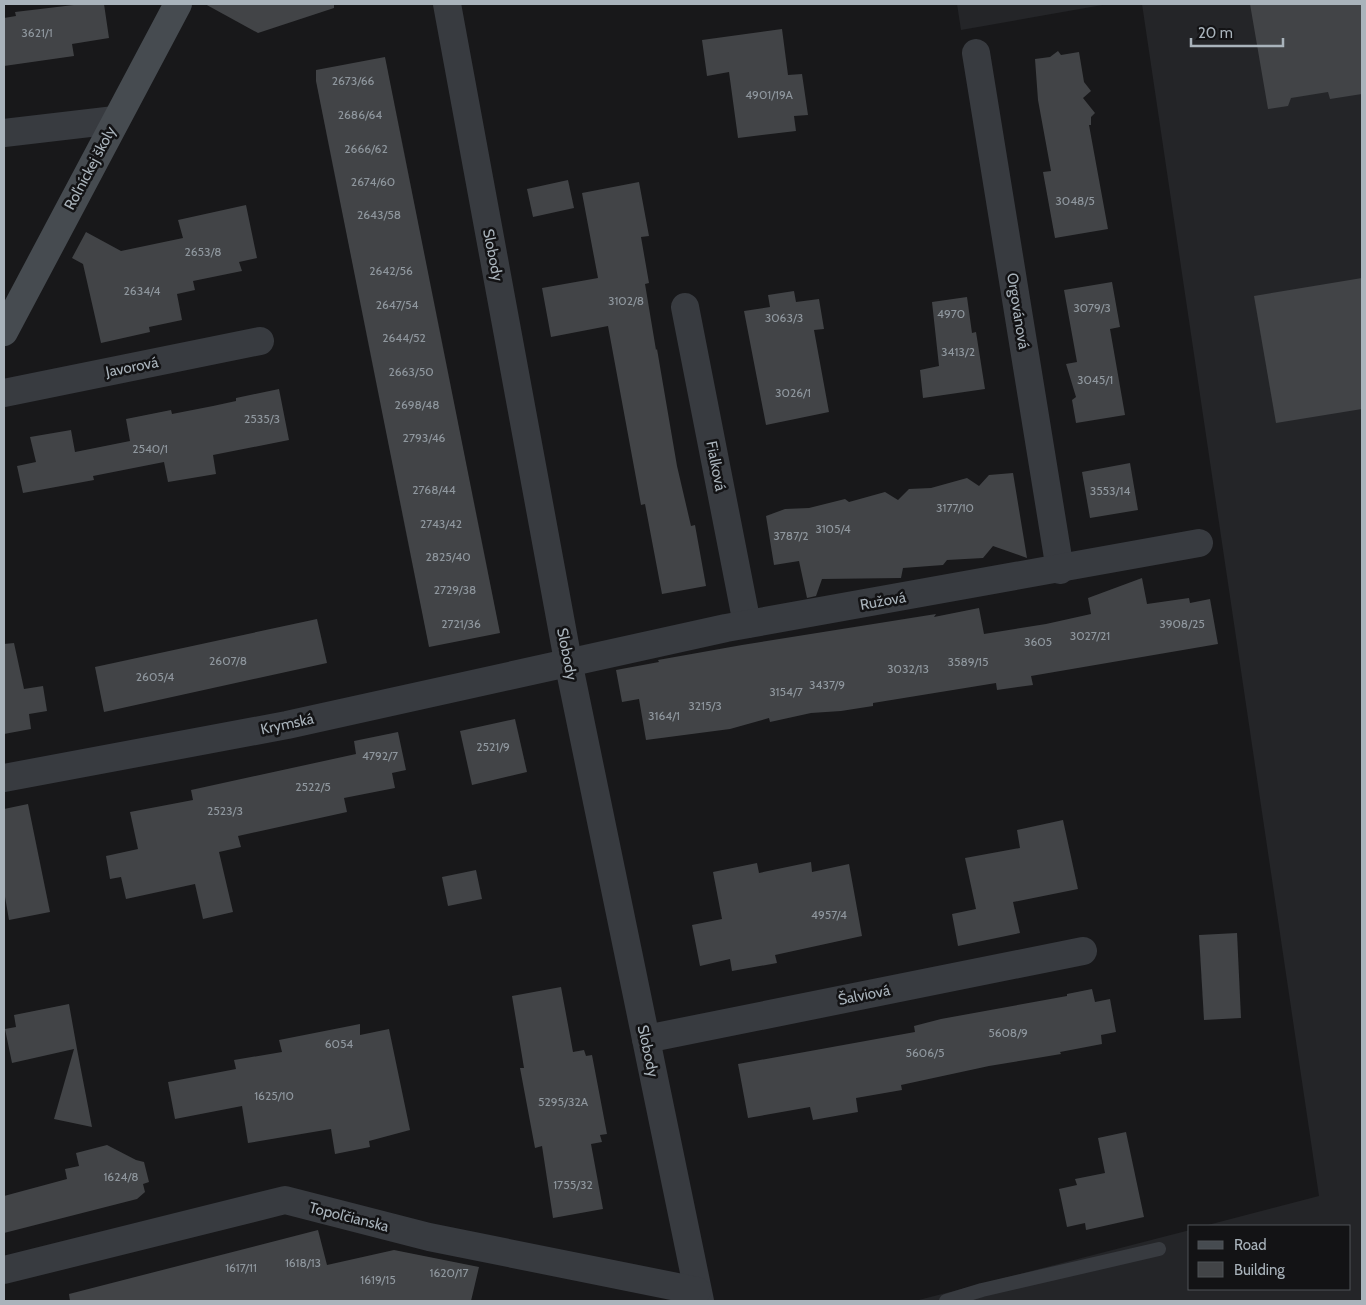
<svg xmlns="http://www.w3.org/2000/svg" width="1366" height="1305" viewBox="0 0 1366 1305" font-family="Cabin,sans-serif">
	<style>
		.built { fill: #242528 }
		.building { fill: #424447 }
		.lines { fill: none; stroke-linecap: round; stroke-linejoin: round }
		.lane { stroke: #383b40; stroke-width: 14 }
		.street { stroke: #383b40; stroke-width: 28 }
		.secondary { stroke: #464b50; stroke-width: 28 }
		.labels { text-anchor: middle; stroke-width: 5; stroke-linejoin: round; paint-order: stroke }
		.number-label { font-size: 12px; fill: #8f979e }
		.street-label { font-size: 15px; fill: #a9b3bb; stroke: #131315 }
	</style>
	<rect width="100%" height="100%" fill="#18181a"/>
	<g class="built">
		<path d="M957,4H1108L961,30Z"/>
		<path d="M1142,4H1362V1301H915L1190,1230V1289H1350V1226H1204L1319,1196Z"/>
	</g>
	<g class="building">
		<path d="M82,4H104L109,38L72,44L74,56L4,66V18L16,16L15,12Z"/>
		<path d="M205,4H334V8L258,33Z"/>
		<path d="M1250,4H1362V94L1330,99L1328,92L1291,98L1288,106L1268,109Z"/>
		<path d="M782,29L788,75L802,74L808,115L794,116L796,131L738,138L729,72L707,76L702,40Z"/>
		<path d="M1058,51L1061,55L1079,52L1084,82L1091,91L1083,98L1095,113L1091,117V125H1089L1108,229L1055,238L1043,172L1051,171L1038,100L1035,59L1050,57Z"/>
		<path d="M385,57L500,633L429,647L316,81V70Z"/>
		<path d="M568,180L574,208L533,217L527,189Z"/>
		<path d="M639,182L649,236L641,237L649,283L645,284L656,350L657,349L677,466L691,526L695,525L706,586L662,594L645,504L641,505L608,326L551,337L542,288L598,278L582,193Z"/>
		<path d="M246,205L257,258L239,262L242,271L193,281L195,290L177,294L182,320L149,327L150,332L101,343L83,264L72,258L86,232L121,251L183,238L178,220Z"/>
		<path d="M1362,278V409L1276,423L1254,296Z"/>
		<path d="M1112,282L1120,327L1110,329L1125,415L1076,423L1072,400L1076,397L1066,364L1077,362L1064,290Z"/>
		<path d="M794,291L796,302L819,299L824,329L814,330L829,412L766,425L744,311L770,307L768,295Z"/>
		<path d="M967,297L972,333L976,332L985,389L923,398L920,370L939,366L932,302Z"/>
		<path d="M279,389L289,440L213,455L216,474L168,482L164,462L93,476L94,480L23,493L17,466L36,462L30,437L71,430L75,452L130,441L126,419L171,410L172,414L213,406L236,401V398Z"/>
		<path d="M1130,463L1138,510L1090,518L1082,472Z"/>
		<path d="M1013,473L1027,558L993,546L983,558L947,560L943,565L903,568L901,578L822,579L816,596L807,598L799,561L774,565L766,516L785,509L809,508L845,499L849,502L885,492L898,500L909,489L931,488L967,478L979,486L989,475Z"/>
		<path d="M1142,578L1147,604L1189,598L1190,603L1210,599L1218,644L1031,676L1033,685L997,690L996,683L873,703V706L841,711L811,713L770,722L769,718L730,729L646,740L639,699L622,702L616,670L659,662L658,660L742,645L936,614L934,617L979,608L984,634L1046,624L1091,614L1088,598Z"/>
		<path d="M317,619L327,663L104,712L95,667Z"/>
		<path d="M14,643L24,689L43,686L47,711L29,714L31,729L4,734V644Z"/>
		<path d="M515,719L527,772L472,785L460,731Z"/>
		<path d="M398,732L406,770L392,773L395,788L344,798L347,812L238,836L241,847L219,852L233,912L203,919L195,884L126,899L121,877L110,879L106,856L138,849L130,812L193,800L191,790L356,754L354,741Z"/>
		<path d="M28,804L50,912L9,920L4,891V809Z"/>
		<path d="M1063,820L1078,889L1013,902L1020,933L958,946L952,914L976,909L965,858L1020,848L1017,830Z"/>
		<path d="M811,862L812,872L849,864L862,936L775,955L777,963L732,971L730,959L700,966L692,925L722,919L713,872L757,863L759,873Z"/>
		<path d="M476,870L482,899L448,906L442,877Z"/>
		<path d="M1237,933L1241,1018L1204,1020L1199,935Z"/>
		<path d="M561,987L573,1052L584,1050L586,1056L592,1055L607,1134L600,1135L602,1142L591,1144L603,1209L553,1218L542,1146L535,1148L520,1068H524L512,996Z"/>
		<path d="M1092,989L1095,1002L1110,999L1116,1032L1101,1035L1102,1044L1060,1052L1061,1054L989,1066L901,1085L902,1090L856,1098L858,1112L813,1120L810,1107L748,1118L738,1064L915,1032L914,1026L941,1019L1067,996V994Z"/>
		<path d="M69,1004L77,1049L92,1127L54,1119L74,1049L12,1063L5,1029L16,1027L14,1015Z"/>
		<path d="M360,1024V1035L389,1029L410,1130L369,1141L370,1147L335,1154L331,1129L248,1143L242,1106L175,1119L168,1082L236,1069L234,1060L282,1052L279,1040Z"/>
		<path d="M1126,1132L1144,1217L1086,1230L1085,1223L1067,1227L1059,1189L1077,1185L1075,1179L1105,1173L1098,1138Z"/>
		<path d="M107,1145L136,1160L144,1162L149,1182L143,1184L145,1192L137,1199L4,1233V1196L67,1179L65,1169L79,1166L76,1153Z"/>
		<path d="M318,1230L327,1265L394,1250L479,1267L471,1301H70L69,1294Z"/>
	</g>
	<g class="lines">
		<path class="lane" d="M946,1301L982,1290L1159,1249"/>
		<g class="street">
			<path d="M447,4L568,661L700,1301"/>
			<path d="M976,53L1060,570"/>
			<path d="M4,133L115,120"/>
			<path d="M685,307L747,624"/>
			<path d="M4,393L260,341"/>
			<path d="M4,778L287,725L726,628L1199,543"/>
			<path d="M646,1039L1083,951"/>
			<path d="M4,1270L285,1200L429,1237L697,1291"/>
		</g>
		<path class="secondary" d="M4,332L178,4"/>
	</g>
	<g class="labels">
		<g class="number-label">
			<text x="37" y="37">3621/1</text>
			<text x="353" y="85">2673/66</text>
			<text x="769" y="99">4901/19A</text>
			<text x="360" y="119">2686/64</text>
			<text x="366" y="153">2666/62</text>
			<text x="373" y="186">2674/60</text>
			<text x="1075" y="205">3048/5</text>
			<text x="379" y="219">2643/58</text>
			<text x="203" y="256">2653/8</text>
			<text x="391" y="275">2642/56</text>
			<text x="142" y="295">2634/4</text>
			<text x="626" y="305">3102/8</text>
			<text x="397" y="309">2647/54</text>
			<text x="1092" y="312">3079/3</text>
			<text x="951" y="318">4970</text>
			<text x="784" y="322">3063/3</text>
			<text x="404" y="342">2644/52</text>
			<text x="958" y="356">3413/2</text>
			<text x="411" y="376">2663/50</text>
			<text x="1095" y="384">3045/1</text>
			<text x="793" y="397">3026/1</text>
			<text x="417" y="409">2698/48</text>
			<text x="262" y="423">2535/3</text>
			<text x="424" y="442">2793/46</text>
			<text x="150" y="453">2540/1</text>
			<text x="434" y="494">2768/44</text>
			<text x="1110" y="495">3553/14</text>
			<text x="955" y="512">3177/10</text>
			<text x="441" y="528">2743/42</text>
			<text x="833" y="533">3105/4</text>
			<text x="791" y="540">3787/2</text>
			<text x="448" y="561">2825/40</text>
			<text x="455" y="594">2729/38</text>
			<text x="461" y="628">2721/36</text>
			<text x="1182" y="628">3908/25</text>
			<text x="1090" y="640">3027/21</text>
			<text x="1038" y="646">3605</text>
			<text x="228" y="665">2607/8</text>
			<text x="968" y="666">3589/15</text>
			<text x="908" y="673">3032/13</text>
			<text x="155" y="681">2605/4</text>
			<text x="827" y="689">3437/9</text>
			<text x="786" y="696">3154/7</text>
			<text x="705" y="710">3215/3</text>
			<text x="664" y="720">3164/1</text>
			<text x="493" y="751">2521/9</text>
			<text x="380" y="760">4792/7</text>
			<text x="313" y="791">2522/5</text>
			<text x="225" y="815">2523/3</text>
			<text x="829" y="919">4957/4</text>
			<text x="1008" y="1037">5608/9</text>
			<text x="339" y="1048">6054</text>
			<text x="925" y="1057">5606/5</text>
			<text x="274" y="1100">1625/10</text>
			<text x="563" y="1106">5295/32A</text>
			<text x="121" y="1181">1624/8</text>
			<text x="573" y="1189">1755/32</text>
			<text x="303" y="1267">1618/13</text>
			<text x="241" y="1272">1617/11</text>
			<text x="449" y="1277">1620/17</text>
			<text x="378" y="1284">1619/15</text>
		</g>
		<g class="street-label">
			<text transform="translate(90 168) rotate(-62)" y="5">Roľníckej školy</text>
			<text transform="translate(493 255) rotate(79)" y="5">Slobody</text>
			<text transform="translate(1018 311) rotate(81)" y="5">Orgovánová</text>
			<text transform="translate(132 367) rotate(-11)" y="5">Javorová</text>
			<text transform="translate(716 466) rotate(79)" y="5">Fialková</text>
			<text transform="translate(883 601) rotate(-10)" y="5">Ružová</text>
			<text transform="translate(567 654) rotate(79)" y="5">Slobody</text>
			<text transform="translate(287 724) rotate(-12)" y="5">Krymská</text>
			<text transform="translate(864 995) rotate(-11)" y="5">Šalviová</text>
			<text transform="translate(648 1051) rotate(78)" y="5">Slobody</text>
			<text transform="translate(349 1217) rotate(14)" y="5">Topoľčianska</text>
		</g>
	</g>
	<rect width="1366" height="1305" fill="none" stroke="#a9b3bb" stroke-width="10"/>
	<rect x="1188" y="1225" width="162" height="65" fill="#131315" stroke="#4f5357"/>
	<rect x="1198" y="1241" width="25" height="8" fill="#464b50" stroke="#4f5357"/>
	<text x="1234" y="1250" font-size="15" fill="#a9b3bb">Road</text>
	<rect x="1198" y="1262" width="25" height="15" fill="#424447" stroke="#4f5357"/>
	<text x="1234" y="1275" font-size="15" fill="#a9b3bb">Building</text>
	<path d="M1191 38v8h92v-8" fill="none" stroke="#a9b3bb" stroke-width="2.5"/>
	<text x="1198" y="38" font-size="15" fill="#a9b3bb" stroke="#131315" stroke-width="4" paint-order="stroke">20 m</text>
</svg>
